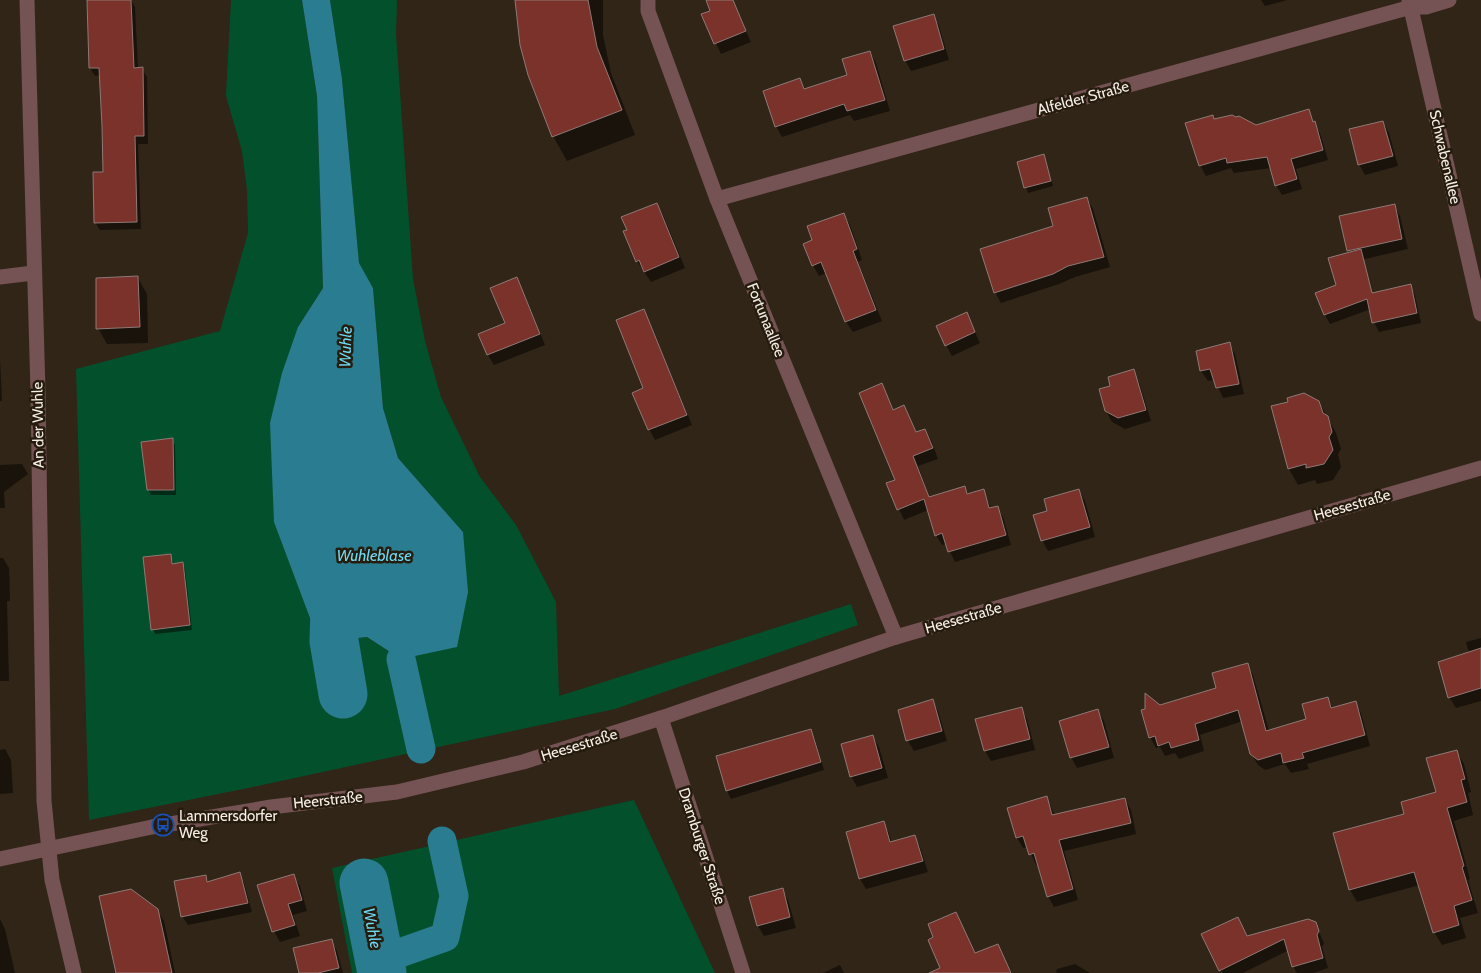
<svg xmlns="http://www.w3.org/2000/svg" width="1481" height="973" viewBox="0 0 1481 973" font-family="Cabin,sans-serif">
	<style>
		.green { fill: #03512c }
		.water { fill: #2a7c90 }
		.shadow { fill: #0007; fill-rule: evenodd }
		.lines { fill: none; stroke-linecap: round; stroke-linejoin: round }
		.canal { stroke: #2a7c90; stroke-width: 29 }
		.river { stroke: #2a7c90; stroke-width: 49 }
		.building { fill: #7a322a; stroke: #8f7976 }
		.minor { stroke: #755253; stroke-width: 15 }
		.labels { text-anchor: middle; stroke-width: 5; stroke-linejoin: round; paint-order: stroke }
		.street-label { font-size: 15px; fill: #f7efe6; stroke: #261c0e }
		.poi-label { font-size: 15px; fill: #f7efe6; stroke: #261c0e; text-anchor: start }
		.water-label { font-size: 16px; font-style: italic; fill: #6ddaf5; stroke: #261c0e }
	</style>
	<rect width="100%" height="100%" fill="#302517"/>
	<g class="green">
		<path d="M231,0H302L317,96L323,288L298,327L319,642L367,637L401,659L463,532L398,458L383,408L373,288L359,264L342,79L330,0H397L396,34L413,279L425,341L441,397L480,477L516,525L556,602L559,696L851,604L858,625L615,709L253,787L89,820L76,369L220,331L248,233L247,190L242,151L226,96Z"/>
		<path d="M634,800L715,973H352L332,868Z"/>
	</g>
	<path class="water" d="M302,0H330L342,79L359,263L373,288L383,408L398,458L463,532L468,592L457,647L401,659L367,637L319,642L274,522L270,423L282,373L298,327L323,288L317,96Z"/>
	<g class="shadow">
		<path d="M87,0H131L135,7L138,69H142L147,77L148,144H138L141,229L100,230L95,222L104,173L101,75L95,76L90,68Z"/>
		<path d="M517,0H603V35L611,73L635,135L567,161L553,136Z"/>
		<path d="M1261,0H1287L1265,6Z"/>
		<path d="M733,3L751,42L721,54L703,15Z"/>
		<path d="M933,16L939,26L949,60L911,71L905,60Z"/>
		<path d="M870,52L876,63L890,111L854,121L850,115L782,137L776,126L800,80L806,90L849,76Z"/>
		<path d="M1308,111L1320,133L1328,160L1296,169L1302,189L1282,195L1276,185L1271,168L1234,173L1231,168L1206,176L1200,165L1215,120L1256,126Z"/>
		<path d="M1383,122L1389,133L1398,166L1365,175L1359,164Z"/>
		<path d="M1044,156L1053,186L1028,193L1019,163Z"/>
		<path d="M1087,198L1093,209L1110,267L1075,277L1059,284L1001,303L995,292L1055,227Z"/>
		<path d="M657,204L663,215L685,268L651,282L637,261Z"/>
		<path d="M1394,205L1400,216L1408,249L1365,259L1374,293L1410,286L1415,295L1421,323L1379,332L1374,322L1371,309L1330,324L1325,315L1350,253L1341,217ZM1362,259H1365L1375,298L1373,299Z"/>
		<path d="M844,214L850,225L862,260L858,262L882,321L853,332L846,322L827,273L819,276L813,265L814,241Z"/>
		<path d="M138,278L147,294L148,343L107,344L98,328Z"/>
		<path d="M516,279L522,289L545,345L494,365L488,355L506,324Z"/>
		<path d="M643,311L649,321L692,425L655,440L649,429L645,389Z"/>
		<path d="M966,313L980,343L952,356L946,345Z"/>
		<path d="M1229,344L1235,354L1244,394L1223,398L1215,380L1208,381L1201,371L1197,352Z"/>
		<path d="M0,358L2,401H0Z"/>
		<path d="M1133,371L1139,382L1151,421L1125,429L1112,422L1106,411L1112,387Z"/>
		<path d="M881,385L894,411L904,407L917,434L925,430L931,440L938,459L918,466L930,498L964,487L969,495L983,490L991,508L997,507L1003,517L1011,545L955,562L946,544L942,545L936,535L928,510L904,520L888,484L896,480Z"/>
		<path d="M1319,402L1336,433L1341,449L1338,454L1341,467L1333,480L1317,484L1315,480L1298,485L1289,469Z"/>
		<path d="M172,440L175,445L176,495H151L148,490Z"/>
		<path d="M22,464L28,474L4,492L5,508H0V465Z"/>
		<path d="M1079,490L1085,501L1095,537L1048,551L1042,540L1048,512Z"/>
		<path d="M170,555L174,565L182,564L185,569L192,630L155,634L153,629Z"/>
		<path d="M0,558H3L9,568L10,601H7L9,681H0Z"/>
		<path d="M1481,638V701L1456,708L1449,697L1469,653L1466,642Z"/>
		<path d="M1247,665L1253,675L1269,731L1308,719L1327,698L1333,708L1355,702L1361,713L1370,746L1307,764L1309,769L1291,773L1285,764L1265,770L1258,765L1251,753L1243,721L1200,735L1204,751L1179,759L1175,753L1165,756L1160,747L1156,748L1150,737L1160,706L1218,689Z"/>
		<path d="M932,701L938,711L947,741L914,751L908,741L899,710Z"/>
		<path d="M1021,709L1027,719L1035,750L991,761L985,751Z"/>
		<path d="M1098,711L1104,721L1114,758L1077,768L1071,757Z"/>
		<path d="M811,731L815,739L824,770L731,799L727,791Z"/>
		<path d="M873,737L879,747L888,778L857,787L851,776Z"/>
		<path d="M5,749L11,760L13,793L0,794V750Z"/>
		<path d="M1456,751L1464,764L1471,792L1468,793L1473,815L1454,821L1470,879L1468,880L1478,913L1460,918L1466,938L1442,945L1434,932L1420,885L1357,902L1350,890L1406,815L1437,793Z"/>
		<path d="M1047,798L1055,816L1125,799L1131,810L1136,834L1064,851L1078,900L1054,907L1048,896L1039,864L1036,865L1028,847L1023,848L1017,838L1009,808Z"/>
		<path d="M883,823L889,833L892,843L914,836L920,847L928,872L866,889L860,879L847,833Z"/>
		<path d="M239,874L244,883L252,912L188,925L182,916L205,876L209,883Z"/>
		<path d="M294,876L300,886L307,911L293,915L300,936L280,942L274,931Z"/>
		<path d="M782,889L788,900L796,928L764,936L758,926Z"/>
		<path d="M157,910L164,921L175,973H118Z"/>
		<path d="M955,914L976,954L997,946L1012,973H941L942,968L935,938Z"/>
		<path d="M0,919L5,929L15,973H0Z"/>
		<path d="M1315,923L1324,943L1322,947L1328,968L1313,973H1297L1293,966L1289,950L1243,973H1222L1203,935L1247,937Z"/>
		<path d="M331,941L337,951L343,973H300Z"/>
		<path d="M1075,964L1090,973H1056L1057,969Z"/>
		<path d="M840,965L844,973H823Z"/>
	</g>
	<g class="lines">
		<g class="canal">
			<path d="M401,659L421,749"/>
			<path d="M380,960L445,937L454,896L442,841"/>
		</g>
		<g class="river">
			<path d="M336,575L334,641L343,694"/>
			<path d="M364,883L382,973"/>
		</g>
	</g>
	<g class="building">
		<path d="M87,0H131L134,68L143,67L144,136H135L137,222L94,223L93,172H103L102,126L99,68H89Z"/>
		<path d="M515,0H588L597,47L622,110L552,137L528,75L520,45Z"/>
		<path d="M706,0H733L746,31L714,44L701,14L710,11Z"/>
		<path d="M934,14L944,49L904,61L893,26Z"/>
		<path d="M870,51L885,100L847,111L844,104L775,127L763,91L800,78L804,89L847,75L842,59Z"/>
		<path d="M1309,109L1313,122L1315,121L1323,150L1291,159L1297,179L1275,186L1267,157L1227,163L1226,158L1199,166L1185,123L1213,115L1214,119L1232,115L1236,117L1239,116L1256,125Z"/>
		<path d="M1383,121L1393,156L1358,165L1349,129Z"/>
		<path d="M1044,154L1051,181L1024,188L1017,162Z"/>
		<path d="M1087,197L1104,257L1068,266L1053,274L994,293L980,249L1053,226L1048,208Z"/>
		<path d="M657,203L679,257L644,272L639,260L636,262L623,231L627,230L621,217Z"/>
		<path d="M1395,204L1402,239L1347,251L1339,216Z"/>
		<path d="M844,213L857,249L853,251L876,310L845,322L821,262L812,266L803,244L812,240L807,226Z"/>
		<path d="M1361,249L1372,293L1411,284L1417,313L1372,323L1367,299L1324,315L1315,293L1336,285L1328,258Z"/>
		<path d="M138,276L140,327L96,329V278Z"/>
		<path d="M517,277L540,334L487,355L478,334L505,323L490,288Z"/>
		<path d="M644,309L687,415L648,430L632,393L643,388L616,320Z"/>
		<path d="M967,312L975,332L945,346L936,326Z"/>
		<path d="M1230,342L1239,384L1216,388L1210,369L1200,371L1196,351Z"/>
		<path d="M1134,369L1146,410L1118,418L1105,411L1099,389L1110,386L1108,377Z"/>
		<path d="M882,383L893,410L904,405L916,432L925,429L933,448L913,456L929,497L965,486L967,494L984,489L989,508L998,506L1006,535L948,552L942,533L935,536L924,499L897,510L886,483L895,480L859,393Z"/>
		<path d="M1304,393L1319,401L1323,413L1328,416L1332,432L1329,437L1333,450L1324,464L1306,468V464L1288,469L1271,406L1288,402L1287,398Z"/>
		<path d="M173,438L174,490H147L141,442Z"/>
		<path d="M1079,489L1090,527L1041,541L1033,515L1047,511L1044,499Z"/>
		<path d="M171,554L172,564L183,562L190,625L151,630L143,557Z"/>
		<path d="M1481,648V688L1448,698L1438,662Z"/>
		<path d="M1248,663L1266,731L1306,719L1302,704L1328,697L1331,708L1356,701L1365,735L1302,753L1304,758L1283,763L1281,753L1258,760L1250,754L1238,710L1195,724L1199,740L1171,748L1169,742L1158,746L1155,736L1149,738L1141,710L1145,709V693L1160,705L1216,688L1212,673Z"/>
		<path d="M933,699L942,731L906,741L898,710Z"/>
		<path d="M1022,707L1030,739L984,751L975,719Z"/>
		<path d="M1098,709L1109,747L1070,758L1059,721Z"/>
		<path d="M811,729L821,762L726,791L716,756Z"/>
		<path d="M873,735L882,768L850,777L841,744Z"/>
		<path d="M1457,750L1465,779L1461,780L1467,802L1447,808L1464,866L1462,867L1472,900L1454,906L1459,925L1433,933L1414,872L1349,890L1333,833L1404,814L1401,802L1436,792L1426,758Z"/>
		<path d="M1047,796L1052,815L1125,798L1131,823L1059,840L1073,889L1047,897L1034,853L1029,855L1023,836L1016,838L1007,808Z"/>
		<path d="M884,821L890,842L915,835L923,861L859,879L846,832Z"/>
		<path d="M240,872L248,903L181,917L174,881L206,875L207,882Z"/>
		<path d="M294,874L302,900L288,904L295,925L272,932L257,885Z"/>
		<path d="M783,888L790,917L757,926L749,897Z"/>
		<path d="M131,889L158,909L172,973H116L99,896Z"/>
		<path d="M956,912L975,953L998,944L1011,973H929L940,968L928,940L933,937L928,924Z"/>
		<path d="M1238,917L1247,936L1308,919L1316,922L1319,931L1317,935L1323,958L1292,967L1284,939L1219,971L1201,934Z"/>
		<path d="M332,939L339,968L318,973H299L293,948Z"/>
	</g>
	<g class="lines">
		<g class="minor">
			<path d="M27,0L38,392L44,801L52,880L74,973"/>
			<path d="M648,0V11L717,199L896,637"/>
			<path d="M1409,0L1481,314"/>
			<path d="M717,199L1411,7H1426L1449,0"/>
			<path d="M0,277L33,273"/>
			<path d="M661,718L743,973"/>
			<path d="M0,859L152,827L271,807L397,792L523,762L661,718L896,637L1481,468"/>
		</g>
	</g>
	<defs>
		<g id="bus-ring" transform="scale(1.125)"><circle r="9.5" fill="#261c0e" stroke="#1a4fb4" stroke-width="1.5"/><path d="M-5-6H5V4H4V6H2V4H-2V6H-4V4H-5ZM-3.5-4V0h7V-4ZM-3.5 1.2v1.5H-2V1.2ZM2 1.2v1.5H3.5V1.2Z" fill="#1a4fb4"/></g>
	</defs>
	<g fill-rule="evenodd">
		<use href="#bus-ring" x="163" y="825"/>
	</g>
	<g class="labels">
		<g class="street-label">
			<text transform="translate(1083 98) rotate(-15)" y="5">Alfelder Straße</text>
			<text transform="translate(1445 157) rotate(77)" y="5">Schwabenallee</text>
			<text transform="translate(766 320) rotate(68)" y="5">Fortunaallee</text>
			<text transform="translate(38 425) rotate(-91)" y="5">An der Wuhle</text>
			<text transform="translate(1352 505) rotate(-16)" y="5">Heesestraße</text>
			<text transform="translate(963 618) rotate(-16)" y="5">Heesestraße</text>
			<text transform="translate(579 745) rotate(-17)" y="5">Heesestraße</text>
			<text transform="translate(328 800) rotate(-6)" y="5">Heerstraße</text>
			<text transform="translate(702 846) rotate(72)" y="5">Dramburger Straße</text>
		</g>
		<g class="poi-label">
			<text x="179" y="821">Lammersdorfer<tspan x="179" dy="17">Weg</tspan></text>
		</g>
		<g class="water-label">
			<text transform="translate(345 347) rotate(-88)" y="6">Wuhle</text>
			<text x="374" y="561">Wuhleblase</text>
			<text transform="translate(373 928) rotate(79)" y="6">Wuhle</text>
		</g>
	</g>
</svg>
